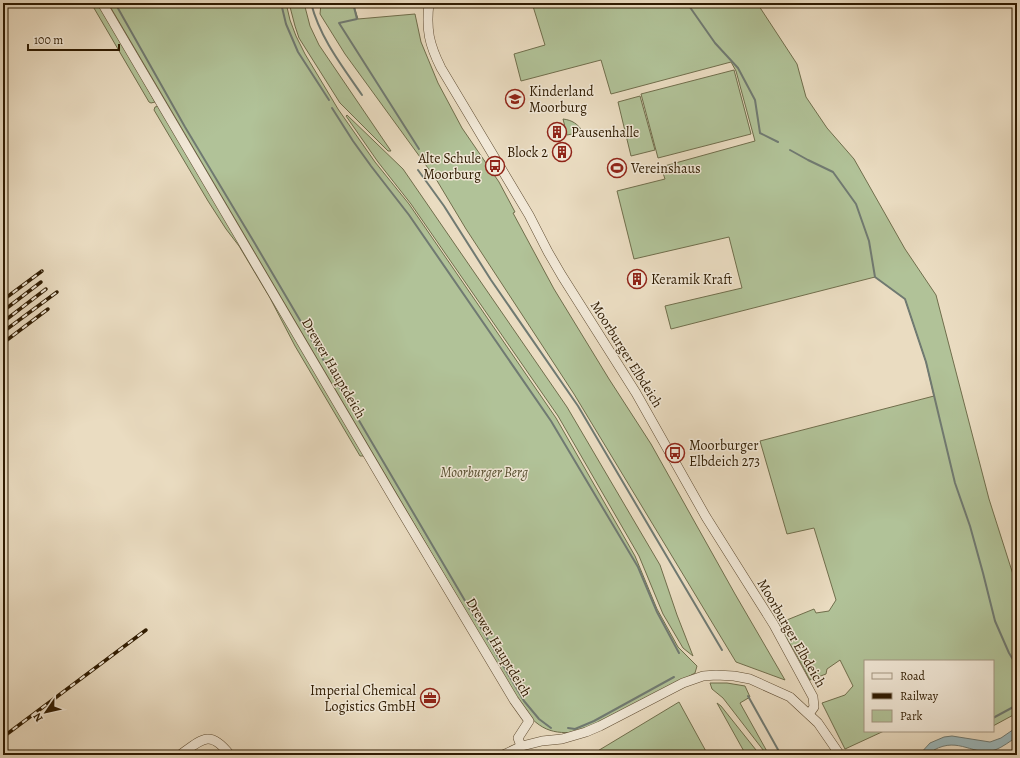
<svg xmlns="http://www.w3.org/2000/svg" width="1020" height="758" viewBox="0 0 1020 758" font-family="Alegreya,serif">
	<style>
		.green { fill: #b1c298; stroke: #706e4c }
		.water { fill: #9cb9bd; stroke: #707a72 }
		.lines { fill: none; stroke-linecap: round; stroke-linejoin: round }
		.stream { stroke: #707a72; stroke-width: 2 }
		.minor-casing { stroke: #5e4b31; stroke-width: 10 }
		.minor { stroke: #f1e8d7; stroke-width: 9 }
		.rail-casing { stroke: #2f1b01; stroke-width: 3.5 }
		.rail { stroke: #f1e8d7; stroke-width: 2; stroke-dasharray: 6; stroke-linecap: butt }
		.labels { text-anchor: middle; stroke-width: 3; stroke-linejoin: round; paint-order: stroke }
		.poi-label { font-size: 14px; fill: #2f1b01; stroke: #f1e8d7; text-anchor: start }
		.street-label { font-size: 14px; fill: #2f1b01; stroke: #f1e8d7 }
		.park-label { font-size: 14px; font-style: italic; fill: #564d2e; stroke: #f1e8d7 }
	</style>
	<rect width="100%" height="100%" fill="#eadcc1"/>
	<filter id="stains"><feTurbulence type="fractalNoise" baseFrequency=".005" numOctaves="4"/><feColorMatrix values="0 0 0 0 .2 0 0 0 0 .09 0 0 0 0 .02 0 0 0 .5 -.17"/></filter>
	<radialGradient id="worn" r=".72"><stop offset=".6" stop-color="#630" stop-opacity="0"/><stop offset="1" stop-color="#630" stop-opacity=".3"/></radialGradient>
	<g class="green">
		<path d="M91,3H100L155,102L151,103L149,102Z"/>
		<path d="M108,3H286L290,20L296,36L305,54L338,109L375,162L409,204L556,418L635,556L657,609L678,647L697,666L695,673L586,731C556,735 541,733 522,707Z"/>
		<path d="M289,3H304L310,26L319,45L391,151H388L340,103L299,38L295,26Z"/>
		<path d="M321,3H353L358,19L415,14L421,42L438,83L462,128L499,182L515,212L513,213L554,289L609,379L651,444L735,594L785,680L736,662L574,394L466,229L436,179L345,54L320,14Z"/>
		<path d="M532,3H757L797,64L806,97L827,128L854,159L905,249L936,295L989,499L1017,587V713L993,726V661H865V731H884L845,749L822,703L845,695L853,686L840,660L827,669L826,674L810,680L795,652L777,624L814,609L816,613L829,611L836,600L814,528L787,534L760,441L934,396L926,362L905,299L875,277L671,329L665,306L742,288L729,237L634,259L617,191L665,179L661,167L755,141L736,71L731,62L611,94L601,60L521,81L514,54L545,45Z"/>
		<path d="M734,70L751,134L658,158L641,94Z"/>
		<path d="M640,96L655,150L631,156L618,102Z"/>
		<path d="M159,106L367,456H360L295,346L270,298L239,246L226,229L208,201L154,110L155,107Z"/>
		<path d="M347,115L403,169L567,407L660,565L677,615L693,656L683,648L663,614L639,556L558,416L411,204L378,162L346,116Z"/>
		<path d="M563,119C572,120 578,124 583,132L567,135Z"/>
		<path d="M710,683H727L745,686L750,697L740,703L769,755H767L723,698L712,689Z"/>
		<path d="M679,702L708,755H591Z"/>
		<path d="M717,703L721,706L760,755H746Z"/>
	</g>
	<path class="water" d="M1017,727V737C1010,741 1003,747 995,750C974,757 959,736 934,750L932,755H919L930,743L944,737L952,736L990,742L1001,738Z"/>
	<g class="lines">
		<g class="stream">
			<path d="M115,3L185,127L254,242L524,701L539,719L551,728"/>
			<path d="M281,3L286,24L298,52L329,100"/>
			<path d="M311,3C320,38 342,66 362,95"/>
			<path d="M353,3L357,19L339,23L419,149"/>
			<path d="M687,3L715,43L738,68L755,100L760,133L778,142"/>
			<path d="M332,108L353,141L371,166L409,215L551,421L638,567L657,612L679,653"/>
			<path d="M790,150L808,160L833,172L856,204L869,241L875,277L905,299L926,362L955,483L970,526L983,573L995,621L1009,653L1017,666"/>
			<path d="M418,170L444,206L491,280L578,406L722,650"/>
			<path d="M748,696L781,755"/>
			<path d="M993,718L1017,705"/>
			<path d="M568,728L575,729L594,721L674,677"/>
		</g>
		<g class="minor-casing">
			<g id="minor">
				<path d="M102,3L394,499L514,700L529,721L518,738L521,746"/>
				<path d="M429,3C426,30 429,44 441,68L529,215L548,252L562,276L636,393L706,517L774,625L813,697L814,707L809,714"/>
				<path d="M180,755C202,739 210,729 230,755"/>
				<path d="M503,755L522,746L542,741L562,739L586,732L600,726L683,683L703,676L716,675L734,676L750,679L790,697L818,723L840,755"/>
			</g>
		</g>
		<use href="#minor" class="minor"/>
		<g class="rail-casing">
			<g id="rail">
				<path d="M3,300L42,271"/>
				<path d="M3,311L41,282"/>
				<path d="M3,322L46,289"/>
				<path d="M3,332L57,292"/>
				<path d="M3,343L48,309"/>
				<path d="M3,737L146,630"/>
			</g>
		</g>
		<use href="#rail" class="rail"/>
	</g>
	<defs>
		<g id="school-ring" transform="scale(1)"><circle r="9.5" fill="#f1e8d7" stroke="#8f2418" stroke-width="1.5"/><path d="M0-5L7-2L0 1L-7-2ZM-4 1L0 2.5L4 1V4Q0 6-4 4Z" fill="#8f2418"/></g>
		<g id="building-ring" transform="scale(1)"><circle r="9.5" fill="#f1e8d7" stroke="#8f2418" stroke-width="1.5"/><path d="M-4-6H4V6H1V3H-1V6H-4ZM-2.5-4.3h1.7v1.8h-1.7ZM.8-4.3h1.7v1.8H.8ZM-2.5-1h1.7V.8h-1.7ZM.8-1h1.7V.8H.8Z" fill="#8f2418"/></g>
		<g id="bus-ring" transform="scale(1)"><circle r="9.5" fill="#f1e8d7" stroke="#8f2418" stroke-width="1.5"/><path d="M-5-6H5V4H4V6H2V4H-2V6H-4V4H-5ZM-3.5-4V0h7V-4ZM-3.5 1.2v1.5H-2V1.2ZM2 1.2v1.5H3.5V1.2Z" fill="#8f2418"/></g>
		<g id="stadium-ring" transform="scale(1)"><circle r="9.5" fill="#f1e8d7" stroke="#8f2418" stroke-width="1.5"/><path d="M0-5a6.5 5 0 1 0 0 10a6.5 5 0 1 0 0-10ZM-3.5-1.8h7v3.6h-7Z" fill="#8f2418"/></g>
		<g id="office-ring" transform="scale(1)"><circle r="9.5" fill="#f1e8d7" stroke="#8f2418" stroke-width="1.5"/><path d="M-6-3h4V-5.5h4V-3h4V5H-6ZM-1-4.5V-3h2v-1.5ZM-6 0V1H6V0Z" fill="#8f2418"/></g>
	</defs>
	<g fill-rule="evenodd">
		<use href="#school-ring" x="515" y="99"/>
		<use href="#building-ring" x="557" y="132"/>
		<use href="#building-ring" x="562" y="152"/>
		<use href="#bus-ring" x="495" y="166"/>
		<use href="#stadium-ring" x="617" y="168"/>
		<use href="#building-ring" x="637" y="279"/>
		<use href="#bus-ring" x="675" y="453"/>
		<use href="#office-ring" x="430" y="698"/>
	</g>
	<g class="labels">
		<g class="poi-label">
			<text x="529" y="96">Kinderland<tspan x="529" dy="16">Moorburg</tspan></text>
			<text x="571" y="137">Pausenhalle</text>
			<text x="548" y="157" text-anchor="end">Block 2</text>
			<text x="481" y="163" text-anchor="end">Alte Schule<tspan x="481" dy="16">Moorburg</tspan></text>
			<text x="631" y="173">Vereinshaus</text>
			<text x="651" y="284">Keramik Kraft</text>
			<text x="689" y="450">Moorburger<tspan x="689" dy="16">Elbdeich 273</tspan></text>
			<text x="416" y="695" text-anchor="end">Imperial Chemical<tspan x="416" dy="16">Logistics GmbH</tspan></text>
		</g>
		<g class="street-label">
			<text transform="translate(627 354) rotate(58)" y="5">Moorburger Elbdeich</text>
			<text transform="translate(334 368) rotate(60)" y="5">Drewer Hauptdeich</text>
			<text transform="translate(792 633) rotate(60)" y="5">Moorburger Elbdeich</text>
			<text transform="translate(499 647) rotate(59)" y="5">Drewer Hauptdeich</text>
		</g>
		<g class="park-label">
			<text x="484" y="477">Moorburger Berg</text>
		</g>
	</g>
	<rect width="1020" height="758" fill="none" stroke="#eadcc1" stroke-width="16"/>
	<rect x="4" y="4" width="1012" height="750" fill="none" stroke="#2f1b01" stroke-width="2"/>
	<rect x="8" y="8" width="1004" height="742" fill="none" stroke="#2f1b01"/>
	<rect x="864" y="660" width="130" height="72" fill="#f1e8d7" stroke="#a39681"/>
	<rect x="872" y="673" width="20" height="6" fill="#f1e8d7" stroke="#a39681"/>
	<text x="900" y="680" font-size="12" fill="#2f1b01">Road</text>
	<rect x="872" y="693" width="20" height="6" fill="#2f1b01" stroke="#a39681"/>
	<text x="900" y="700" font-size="12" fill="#2f1b01">Railway</text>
	<rect x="872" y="710" width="20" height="12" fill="#b1c298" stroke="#a39681"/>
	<text x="900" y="720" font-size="12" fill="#2f1b01">Park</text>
	<g transform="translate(46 712) rotate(236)" stroke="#f1e8d7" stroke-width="3" paint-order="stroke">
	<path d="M0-3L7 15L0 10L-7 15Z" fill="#2f1b01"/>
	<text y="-6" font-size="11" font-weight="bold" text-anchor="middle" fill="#2f1b01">N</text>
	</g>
	<path d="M28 44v6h91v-6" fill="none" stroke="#2f1b01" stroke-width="2"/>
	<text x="34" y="44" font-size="12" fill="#2f1b01" stroke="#f1e8d7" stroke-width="3" paint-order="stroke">100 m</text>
	<rect width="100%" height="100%" filter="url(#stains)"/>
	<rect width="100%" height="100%" fill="url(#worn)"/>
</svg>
